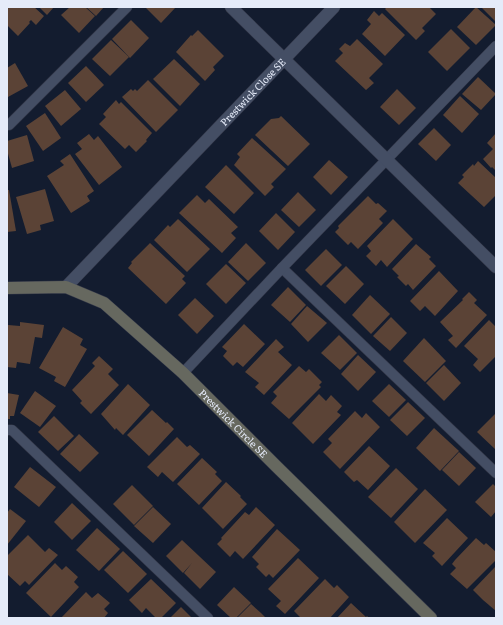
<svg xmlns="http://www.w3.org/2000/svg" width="503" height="625" viewBox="0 0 503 625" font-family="Literata,serif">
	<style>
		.building { fill: #5b4336 }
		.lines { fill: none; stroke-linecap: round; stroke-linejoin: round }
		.lane-casing { stroke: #343849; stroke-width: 11 }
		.street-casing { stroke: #343849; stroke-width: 13 }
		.secondary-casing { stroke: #343849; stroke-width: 13 }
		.lane { stroke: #444e64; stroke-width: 10 }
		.street { stroke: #444e64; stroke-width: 12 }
		.secondary { stroke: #66685f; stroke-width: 12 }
		.labels { text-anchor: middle; stroke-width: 3.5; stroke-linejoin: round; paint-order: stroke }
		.street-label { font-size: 10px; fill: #e5ebf9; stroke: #0b1325 }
	</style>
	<rect width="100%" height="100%" fill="#131c2f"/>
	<g class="building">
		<path d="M7,7H34L44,16L36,25L31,20L29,22L30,23L18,36L7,25Z"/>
		<path d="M39,7H54L47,15Z"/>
		<path d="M70,7H85L95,16L79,33L61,15Z"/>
		<path d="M86,7H104L96,16Z"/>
		<path d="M145,7H176L161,23Z"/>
		<path d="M387,7H429L436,14L422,28L425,31L416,40L385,9Z"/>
		<path d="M476,7L496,25L476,45L457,27Z"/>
		<path d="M481,7H496V22Z"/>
		<path d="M374,11L379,16L382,13L405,35L385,56L362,34L371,24L367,20Z"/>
		<path d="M131,20L149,38L130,58L112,39Z"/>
		<path d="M451,29L470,48L447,71L428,52Z"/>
		<path d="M198,30L224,56L213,67L215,70L205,81L176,52L191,35L192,36Z"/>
		<path d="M357,39L383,64L369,78L374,83L366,90L335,61L343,53L339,49L345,43L350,46Z"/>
		<path d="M111,40L129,57L110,76L92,59Z"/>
		<path d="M174,59L200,84L180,106L153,79Z"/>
		<path d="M15,63L28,86L8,97L7,94V68Z"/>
		<path d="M86,66L104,85L86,102L68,83Z"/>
		<path d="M478,77L496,94L481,110L462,94Z"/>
		<path d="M148,80L178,110L156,132L122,97L131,89L133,91L135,89L137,91Z"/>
		<path d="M397,89L416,108L399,125L380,107Z"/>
		<path d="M65,90L81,109L61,126L45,106Z"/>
		<path d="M460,96L479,114L462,133L443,115Z"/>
		<path d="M116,100L119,104L121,102L152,133L146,140L147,141L136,152L129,145L125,149L99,124L106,117L103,114Z"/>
		<path d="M45,113L61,138L43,151L26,126Z"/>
		<path d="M281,116L310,144L288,166L255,135L271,119L279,118Z"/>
		<path d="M434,128L451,145L436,161L418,144Z"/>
		<path d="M496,133V171L492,167L491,168L483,159L493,149L487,143Z"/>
		<path d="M89,134L94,140L98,136L122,167L99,185L75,154L82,149L77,143Z"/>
		<path d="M27,135L34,161L12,168L7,150V141Z"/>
		<path d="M252,138L286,169L271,184L274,187L265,196L234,165L240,157L237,154Z"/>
		<path d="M70,154L94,191L87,196L90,201L71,213L47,176L64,165L60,161Z"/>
		<path d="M329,160L348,177L331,195L313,177Z"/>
		<path d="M478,161L496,178V195L484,207L458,183L464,177L462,175L473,164L474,166Z"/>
		<path d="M226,165L254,193L234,214L205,187Z"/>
		<path d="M45,189L54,221L40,225L41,230L27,234L16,197Z"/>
		<path d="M7,190H9L16,231L7,232Z"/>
		<path d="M298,192L316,210L299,227L281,210Z"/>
		<path d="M197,195L205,203L209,199L238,227L231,233L236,238L222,253L179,213Z"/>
		<path d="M368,196L376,204L378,203L387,211L379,219L383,223L358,249L351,242L348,245L335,232L339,228L338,226Z"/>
		<path d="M276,213L295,232L278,250L259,231Z"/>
		<path d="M178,219L210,249L187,272L154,240L168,225L170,227Z"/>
		<path d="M393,219L413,239L387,267L381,260L376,266L366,256L371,251L367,246Z"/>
		<path d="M150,243L185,276L182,279L186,283L166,304L128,268L132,263L131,262Z"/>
		<path d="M246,243L266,263L248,281L228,262Z"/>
		<path d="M416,244L431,257L429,259L436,266L413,290L408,284L406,286L397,277L399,276L392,269Z"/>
		<path d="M326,249L342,265L321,286L305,270Z"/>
		<path d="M226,264L246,283L226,304L206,284Z"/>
		<path d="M346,266L364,284L345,304L326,286Z"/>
		<path d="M439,271L458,291L435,316L425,306L420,311L410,301Z"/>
		<path d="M288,287L306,305L290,322L271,305Z"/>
		<path d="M469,292L477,300L474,303L487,315L456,348L448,340L453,336L440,322L463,300L462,299Z"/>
		<path d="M370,295L390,314L371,334L352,315Z"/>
		<path d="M195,298L214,316L197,334L178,315Z"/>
		<path d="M307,306L327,323L308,342L291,324Z"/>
		<path d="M391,317L407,333L390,351L373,336Z"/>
		<path d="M489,320L496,327V356L480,372L473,365L478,359L464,346Z"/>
		<path d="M20,322L44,325L42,338L35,337L30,364L17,362L16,368L7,367V332L8,325L20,326Z"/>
		<path d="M244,324L265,344L243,367L237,362L233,366L223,356L227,351L222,347Z"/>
		<path d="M63,327L83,339L80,345L87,349L65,387L54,381L56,377L39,368Z"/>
		<path d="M339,335L357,353L340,370L321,353Z"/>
		<path d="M424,338L446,361L425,382L403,361Z"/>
		<path d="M276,339L284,347L278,352L292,365L264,395L255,387L259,383L245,372Z"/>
		<path d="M358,355L376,372L358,391L341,374Z"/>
		<path d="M99,356L113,369L108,374L119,385L91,414L80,403L82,401L72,390L95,366L92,363Z"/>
		<path d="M444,365L461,383L444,401L426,383Z"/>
		<path d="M299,366L306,372L309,369L322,382L319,385L321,387L289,419L271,403L277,396L273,392Z"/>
		<path d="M128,384L150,405L123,435L116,428L115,430L101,414Z"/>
		<path d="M389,384L406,400L389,417L372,401Z"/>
		<path d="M35,391L56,406L40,427L20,413Z"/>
		<path d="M7,393L19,395L14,416H10V419H7Z"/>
		<path d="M319,394L326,401L331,395L342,406L337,412L341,415L313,444L292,423Z"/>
		<path d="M408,402L425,418L407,436L390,420Z"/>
		<path d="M152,410L166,423L167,422L174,429L149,456L127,435Z"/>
		<path d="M355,411L362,418L366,413L380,427L340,469L323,452L332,443L328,439Z"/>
		<path d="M496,413V450L477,432Z"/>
		<path d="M54,416L74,436L58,451L38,432Z"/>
		<path d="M434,428L459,451L440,471L416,448Z"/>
		<path d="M79,434L99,453L80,472L60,454Z"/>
		<path d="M177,437L187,447L190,445L200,454L173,482L162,472L158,477L147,467Z"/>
		<path d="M369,446L390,466L368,490L357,480L354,482L344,472Z"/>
		<path d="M459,452L476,468L459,486L442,470Z"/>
		<path d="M202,458L217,472L215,474L222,481L199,505L177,484Z"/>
		<path d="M30,467L56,487L39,507L14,487Z"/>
		<path d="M396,468L418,489L391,518L368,497Z"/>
		<path d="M226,482L241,496L240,497L247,504L223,529L202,508Z"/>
		<path d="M493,484L496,487V511L491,517L475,502Z"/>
		<path d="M132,485L153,506L134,525L113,504Z"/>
		<path d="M425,489L447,510L415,543L394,522Z"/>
		<path d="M72,503L91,521L72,540L54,522Z"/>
		<path d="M153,507L171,524L153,543L134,526Z"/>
		<path d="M256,507L275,525L243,559L235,551L230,557L217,544L222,539L221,538L245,512L249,515Z"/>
		<path d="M10,509L26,521L7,545V513Z"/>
		<path d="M447,518L468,538L442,566L432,556L435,553L423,543Z"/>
		<path d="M97,528L120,549L99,571L76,550Z"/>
		<path d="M277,529L300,550L273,578L269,574L266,577L256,567L259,564L252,557Z"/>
		<path d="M28,535L45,552L49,548L58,555L29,585L25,581L20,586L7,574V556Z"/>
		<path d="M476,538L484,545L486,543L496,552V560L467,589L450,574L456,568L452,564L455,560Z"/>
		<path d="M182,540L216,572L200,589L184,573L192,563L183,573L166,556Z"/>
		<path d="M123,551L147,574L128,593L104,570Z"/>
		<path d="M298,558L319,578L285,614L276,606L281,601L268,589Z"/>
		<path d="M55,563L62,570L66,566L78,577L74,582L79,587L51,617L26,593Z"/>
		<path d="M496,566V611L483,600L473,590Z"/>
		<path d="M151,579L176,603L161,618H156L146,608L142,613L129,600Z"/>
		<path d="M325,579L334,588L337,585L349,597L330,618H301L294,611Z"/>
		<path d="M234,587L251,603L236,618H231L217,605Z"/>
		<path d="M86,592L92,598L98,593L110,603L104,609L108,613L104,618H61Z"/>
		<path d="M351,603L366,617L367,616L369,618H337Z"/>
		<path d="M251,604L261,613L266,618H237Z"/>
		<path d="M181,607L192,618H170Z"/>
	</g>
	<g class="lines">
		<g class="lane-casing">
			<g id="lane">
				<path d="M7,125H9L127,7"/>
				<path d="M282,268L496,473"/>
				<path d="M183,373L282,268L496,46"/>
				<path d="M7,430H12L208,618"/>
			</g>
		</g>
		<g class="street-casing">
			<g id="street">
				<path d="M231,7L496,267"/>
				<path id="s1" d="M66,287L334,7"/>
			</g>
		</g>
		<g class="secondary-casing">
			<g id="secondary">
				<path id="s2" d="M7,288L66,287L104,303L183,373L277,467L431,618"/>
			</g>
		</g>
		<use href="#lane" class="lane"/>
		<use href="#street" class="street"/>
		<use href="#secondary" class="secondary"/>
	</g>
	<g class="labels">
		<g class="street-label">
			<text dy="4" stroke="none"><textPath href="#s1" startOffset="270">Prestwick Close SE</textPath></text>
			<text dy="4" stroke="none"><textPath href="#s2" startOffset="277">Prestwick Circle SE</textPath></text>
		</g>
	</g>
	<rect width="503" height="625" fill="none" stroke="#e5ebf9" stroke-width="16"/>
</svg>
